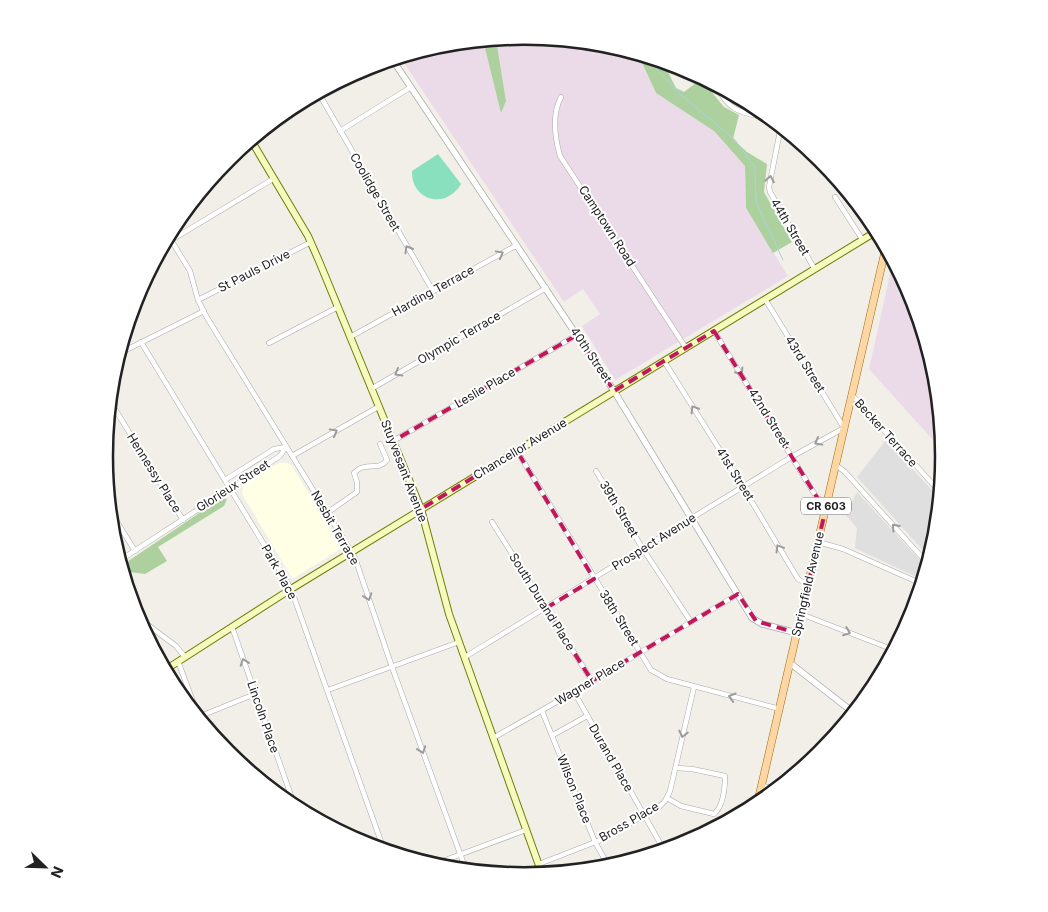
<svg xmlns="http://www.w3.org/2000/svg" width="1048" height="912" viewBox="0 0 1048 912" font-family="Inter,sans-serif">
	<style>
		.residential { fill: #e0dfdf }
		.industrial { fill: #ebdbe8 }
		.education { fill: #ffffe5 }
		.forest { fill: #add19e }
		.pitch { fill: #88e0be }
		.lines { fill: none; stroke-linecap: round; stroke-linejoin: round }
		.stream { stroke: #aad3df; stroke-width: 1 }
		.minor-casing { stroke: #a9a9a9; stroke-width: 5.5 }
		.tertiary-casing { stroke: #a9a9a9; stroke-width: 7 }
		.secondary-casing { stroke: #707d05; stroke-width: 8 }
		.primary-casing { stroke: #a06b00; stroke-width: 8 }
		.minor { stroke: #fff; stroke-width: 4.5 }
		.tertiary { stroke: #fff; stroke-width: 5.5 }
		.secondary { stroke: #f7fabf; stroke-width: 6 }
		.primary { stroke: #fcd6a4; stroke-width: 7 }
		.oneway { stroke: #9c9c9c }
		.marked { fill: none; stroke: #c2185b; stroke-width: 4; stroke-dasharray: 10 6; stroke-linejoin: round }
		.labels { text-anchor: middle; stroke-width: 4; stroke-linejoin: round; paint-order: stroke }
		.shield { fill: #fff; stroke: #646464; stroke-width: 1 }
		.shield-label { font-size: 11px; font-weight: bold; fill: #222 }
		.street-label { font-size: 12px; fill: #222; stroke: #fff }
		.rim { fill: none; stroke: #222; stroke-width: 2.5 }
	</style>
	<rect width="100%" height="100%" fill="#f2efe9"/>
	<g class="residential">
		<path d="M886,440L940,499L936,538L930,558L857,477Z"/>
		<path d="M857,492L927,568L923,580L855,548L857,528L846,515Z"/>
	</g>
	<g class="industrial">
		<path d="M524,36L606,44L638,54L656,93L714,131L745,166L746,208L788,276L615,380L582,326L600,314L583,289L564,302L400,57L442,44L483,40L501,112L506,101L496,39Z"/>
		<path d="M893,261L912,296L936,374L943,451L869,369Z"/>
	</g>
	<path class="education" d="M279,463H287L292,466L342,548L294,578H292L242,494L243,487L246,482Z"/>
	<g class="forest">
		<path d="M496,39L506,101L501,113L483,40Z"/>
		<path d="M638,54L663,62L676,88L684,92L701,79L724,107L739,115L733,139L747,152L767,164L764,192L792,242L773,253L746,208L745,166L714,131L656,93Z"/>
		<path d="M220,499H227L224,506L158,547L167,561L145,574L122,571L121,566Z"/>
	</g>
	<path class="pitch" d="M438,154L461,184C446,210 411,201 412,171Z"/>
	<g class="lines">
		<path class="stream" d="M651,58L658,71L680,94L735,140L755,167L756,202L783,260"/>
		<g class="minor-casing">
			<g id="minor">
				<path d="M716,85C730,114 742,112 771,119"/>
				<path d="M318,92L433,291"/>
				<path d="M561,97C552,114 555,138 560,156L686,348"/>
				<path d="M781,126L769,187L770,192L814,268"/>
				<path d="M340,131L411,87"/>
				<path d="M835,197L862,239"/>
				<path d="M168,235L190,271L198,300L206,316L355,558L392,667L466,870"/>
				<path d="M163,245L273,179"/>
				<path d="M198,300L311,242"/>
				<path d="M714,331L817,498L827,503"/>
				<path d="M350,337L517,245"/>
				<path d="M141,342L291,589L384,850"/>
				<path d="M269,343L338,307"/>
				<path d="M118,354L204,311"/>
				<path d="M664,361L743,487L798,579L808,585"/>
				<path d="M371,389L546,288"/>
				<path d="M852,395L940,492"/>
				<path d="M110,401L183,520"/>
				<path d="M393,441L577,335"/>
				<path d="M517,451L651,670L667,679L780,709"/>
				<path d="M292,456L378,407"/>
				<path d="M836,465L845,472L928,564"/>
				<path d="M596,471L643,549L691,622"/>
				<path d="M225,480L274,449L286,447"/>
				<path d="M109,509L135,551"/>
				<path d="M327,513L357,492V482L354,473C357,470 361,467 365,467C374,465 380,469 387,460L380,444"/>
				<path d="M492,522L592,681"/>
				<path d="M818,542L843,549L922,584"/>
				<path d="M119,561L280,456L286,447"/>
				<path d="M801,614L894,650"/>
				<path d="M136,616L176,646L185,657"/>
				<path d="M232,627L295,807"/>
				<path d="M465,657L793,456L844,428L765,299"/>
				<path d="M178,661L199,718"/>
				<path d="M328,690L459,642"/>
				<path d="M574,692L664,850"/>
				<path d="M542,711L595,842L609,867"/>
				<path d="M198,717L255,694"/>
				<path d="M553,735L587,716"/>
				<path d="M493,738L574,692L738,594"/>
				<path d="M762,786L777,789"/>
				<path d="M281,797L290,794"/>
				<path d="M667,798L681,806L714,814C723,806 725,788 725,776L692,769L676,768"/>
				<path d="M539,864L598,841L659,807L665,801L670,791L694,687"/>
				<path d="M432,865L526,830"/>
			</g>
		</g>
		<g class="tertiary-casing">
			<g id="tertiary">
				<path d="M392,59L614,391L752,618L762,624L797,633"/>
				<path d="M790,663L854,713"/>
			</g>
		</g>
		<g class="secondary-casing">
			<g id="secondary">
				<path d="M251,140L308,236L319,261L421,509L449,614L542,874"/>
				<path d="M165,670L291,589L877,231"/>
			</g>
		</g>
		<g class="primary-casing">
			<path id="primary" d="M757,805L886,247"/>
		</g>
		<use href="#minor" class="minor"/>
		<use href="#tertiary" class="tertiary"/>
		<use href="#secondary" class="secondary"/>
		<use href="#primary" class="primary"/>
	</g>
	<defs><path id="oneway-chevron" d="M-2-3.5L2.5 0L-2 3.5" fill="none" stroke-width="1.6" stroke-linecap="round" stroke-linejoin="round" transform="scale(1.25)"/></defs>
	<g class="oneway">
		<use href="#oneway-chevron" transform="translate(770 179) rotate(-80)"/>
		<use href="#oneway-chevron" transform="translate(408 249) rotate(-120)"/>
		<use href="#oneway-chevron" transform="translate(500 254) rotate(-29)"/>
		<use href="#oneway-chevron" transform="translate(740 372) rotate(58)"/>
		<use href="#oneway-chevron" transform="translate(398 373) rotate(150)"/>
		<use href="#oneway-chevron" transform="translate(694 409) rotate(-122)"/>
		<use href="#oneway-chevron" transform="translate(334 432) rotate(-29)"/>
		<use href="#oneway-chevron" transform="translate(818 442) rotate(151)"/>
		<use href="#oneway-chevron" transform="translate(895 527) rotate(-132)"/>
		<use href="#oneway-chevron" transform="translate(779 548) rotate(-121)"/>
		<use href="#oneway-chevron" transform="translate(368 597) rotate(71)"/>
		<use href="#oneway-chevron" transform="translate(847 632) rotate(21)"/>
		<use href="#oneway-chevron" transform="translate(244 662) rotate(-109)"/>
		<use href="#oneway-chevron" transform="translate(732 697) rotate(-164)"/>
		<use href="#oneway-chevron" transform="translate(683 734) rotate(103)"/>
		<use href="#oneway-chevron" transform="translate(422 750) rotate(70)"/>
	</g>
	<path class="marked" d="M714,331L818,499L827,503L797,633L756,621L738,594L592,681L546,608L594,579L517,451L421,509L393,441L577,335L614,391Z"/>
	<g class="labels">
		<rect class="shield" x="801" y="497.5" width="50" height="17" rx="4"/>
		<g class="shield-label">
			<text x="826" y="510">CR 603</text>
		</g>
		<g class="street-label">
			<text transform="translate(375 192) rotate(60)" y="4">Coolidge Street</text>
			<text transform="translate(607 226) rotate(57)" y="4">Camptown Road</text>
			<text transform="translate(790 227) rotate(59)" y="4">44th Street</text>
			<text transform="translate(254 271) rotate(-27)" y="4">St Pauls Drive</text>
			<text transform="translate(433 291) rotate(-29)" y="4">Harding Terrace</text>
			<text transform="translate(459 338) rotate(-30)" y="4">Olympic Terrace</text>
			<text transform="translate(591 355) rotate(56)" y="4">40th Street</text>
			<text transform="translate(805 364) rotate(58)" y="4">43rd Street</text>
			<text transform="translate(485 388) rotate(-30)" y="4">Leslie Place</text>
			<text transform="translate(769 418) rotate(58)" y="4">42nd Street</text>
			<text transform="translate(886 433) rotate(48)" y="4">Becker Terrace</text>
			<text transform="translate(520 449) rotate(-31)" y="4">Chancellor Avenue</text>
			<text transform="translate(404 471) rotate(69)" y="4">Stuyvesant Avenue</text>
			<text transform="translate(154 473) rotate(58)" y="4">Hennessy Place</text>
			<text transform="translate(735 474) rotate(58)" y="4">41st Street</text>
			<text transform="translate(233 486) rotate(-33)" y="4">Glorieux Street</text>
			<text transform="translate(619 509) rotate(59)" y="4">39th Street</text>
			<text transform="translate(335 528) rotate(60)" y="4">Nesbit Terrace</text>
			<text transform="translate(654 542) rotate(-32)" y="4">Prospect Avenue</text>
			<text transform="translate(279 572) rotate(61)" y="4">Park Place</text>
			<text transform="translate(808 584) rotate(-77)" y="4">Springfield Avenue</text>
			<text transform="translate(542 602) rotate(58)" y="4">South Durand Place</text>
			<text transform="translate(619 618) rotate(58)" y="4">38th Street</text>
			<text transform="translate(590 682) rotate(-31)" y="4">Wagner Place</text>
			<text transform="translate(263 717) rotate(71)" y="4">Lincoln Place</text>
			<text transform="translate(611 758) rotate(60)" y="4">Durand Place</text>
			<text transform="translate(574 789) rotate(68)" y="4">Wilson Place</text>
			<text transform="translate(629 822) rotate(-30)" y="4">Bross Place</text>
		</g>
	</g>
	<path d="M0 0H1048V912H0ZM113 456a411 411 0 1 1 822 0a411 411 0 1 1-822 0Z" fill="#fff" fill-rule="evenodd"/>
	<path class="rim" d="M113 456a411 411 0 1 1 822 0a411 411 0 1 1-822 0Z"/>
	<g transform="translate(45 867) rotate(113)" stroke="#ffffff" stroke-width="4" paint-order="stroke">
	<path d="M0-4L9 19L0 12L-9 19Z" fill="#222222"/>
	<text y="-8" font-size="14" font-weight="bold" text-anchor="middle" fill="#222222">N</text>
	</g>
</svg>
